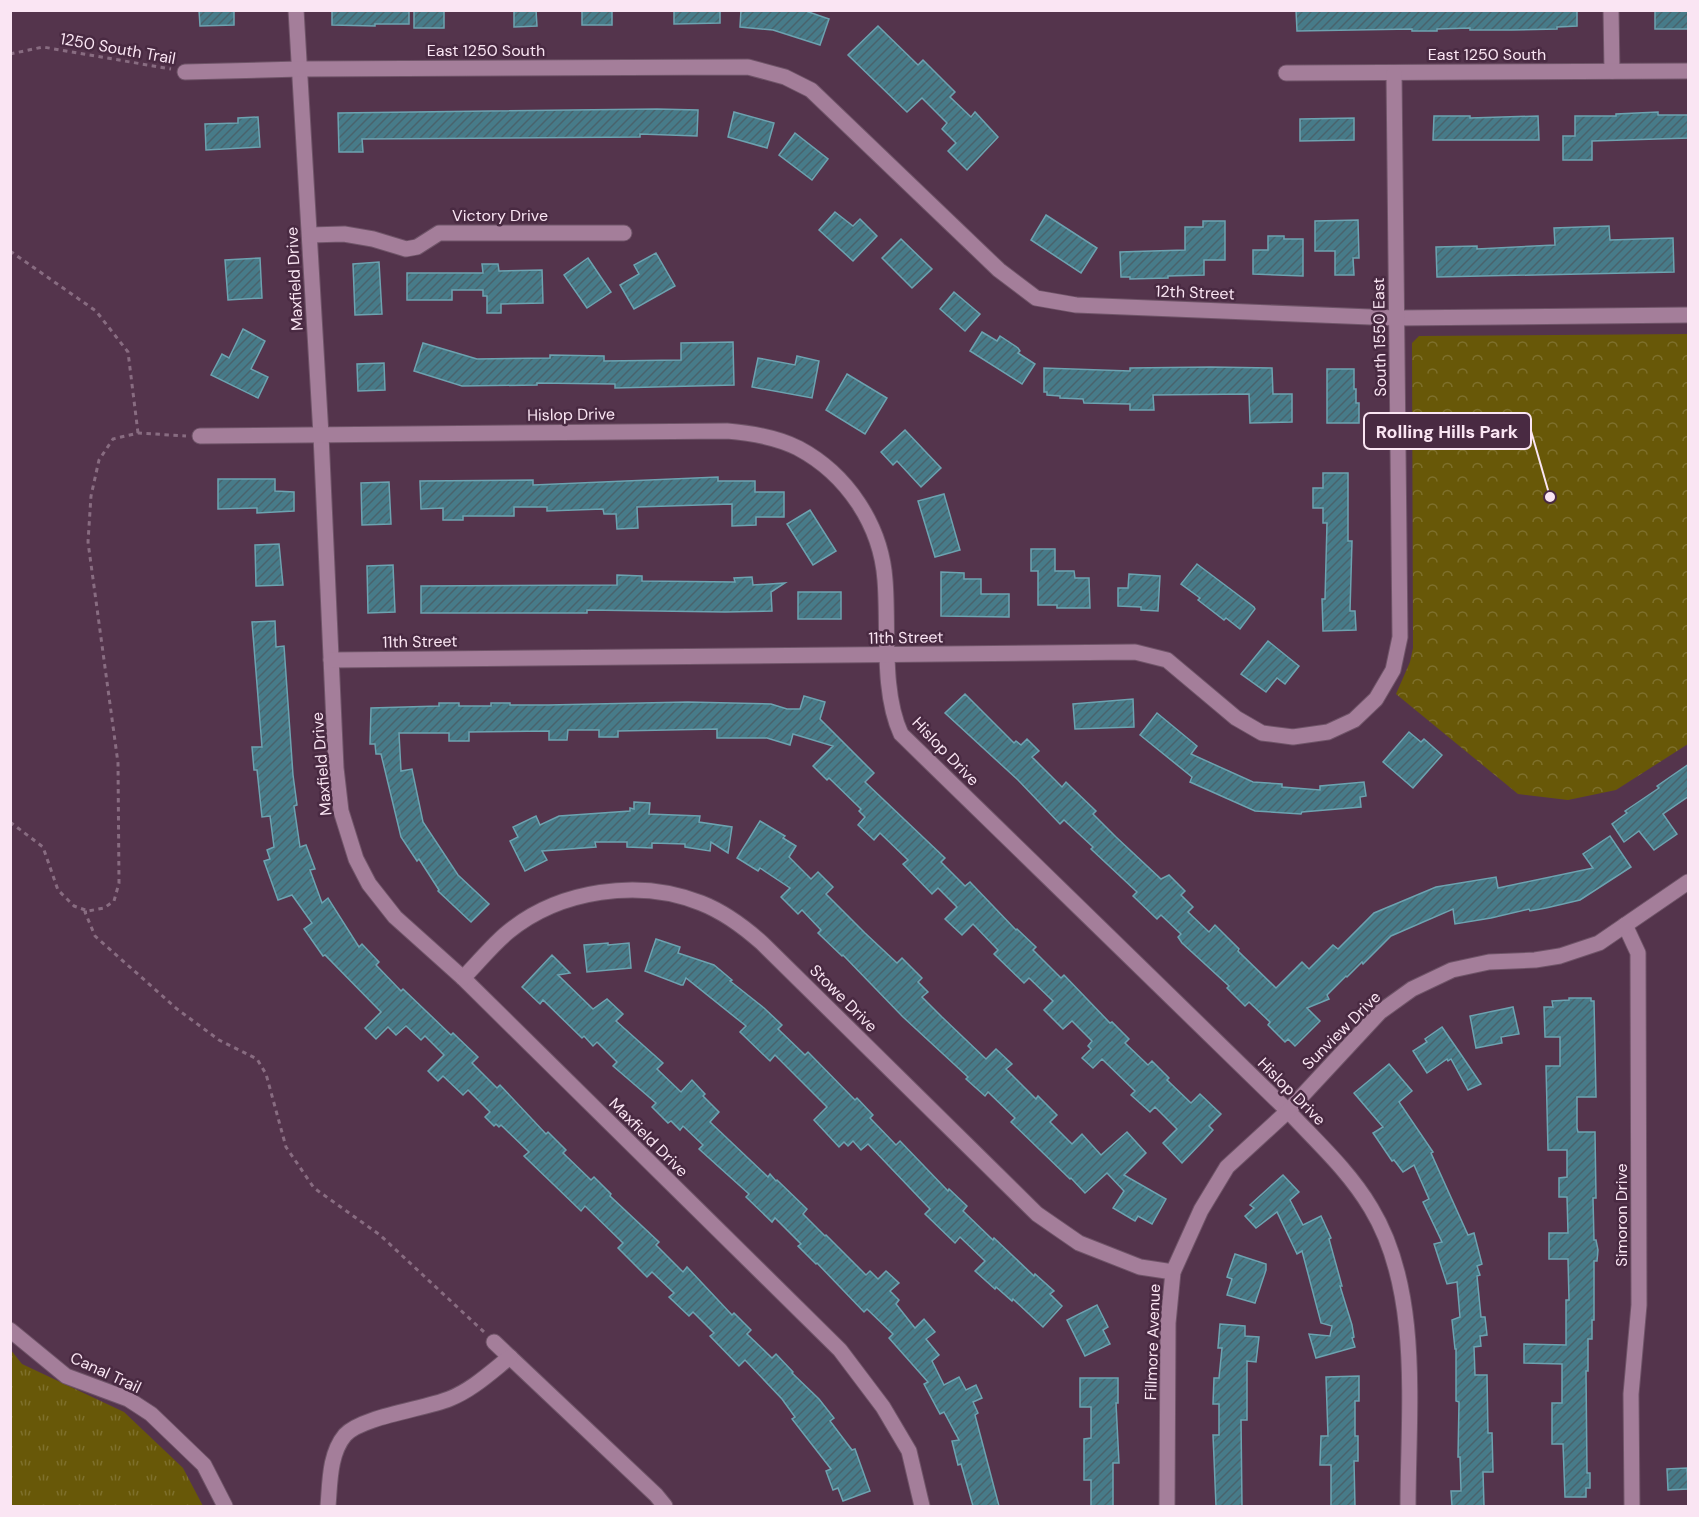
<svg xmlns="http://www.w3.org/2000/svg" width="1699" height="1517" viewBox="0 0 1699 1517" font-family="'DM Sans',sans-serif">
	<style>
		.grass { fill: url(#grass-tufts) }
		.park { fill: url(#park-crowns) }
		.building { fill: url(#building-hatch); stroke: #6da2b0; stroke-width: 1.5 }
		.lines { fill: none; stroke-linecap: round; stroke-linejoin: round }
		.minor-casing { stroke: #6f5468; stroke-width: 17 }
		.path { stroke: #886c81; stroke-width: 3; stroke-dasharray: 4.5 4.5; stroke-linecap: butt }
		.minor { stroke: #a47e9a; stroke-width: 15 }
		.labels { text-anchor: middle; stroke-width: 5; stroke-linejoin: round; paint-order: stroke }
		.street-label { font-size: 16px; fill: #fae5f3; stroke: #492a42 }
		.leader { fill: none; stroke: #fae5f3; stroke-width: 2 }
		.callout-dot { fill: #fae5f3; stroke: #492a42; stroke-width: 2 }
		.callout { fill: #492a42; stroke: #fae5f3; stroke-width: 2 }
		.callout-label { font-size: 18px; text-anchor: middle; font-weight: bold; fill: #fae5f3 }
	</style>
	<defs>
		<pattern id="grass-tufts" width="24" height="20" patternUnits="userSpaceOnUse" patternTransform="scale(1.5)"><rect width="24" height="20" fill="#685808"/><path d="M3 7l-1-3M5 7V3M7 7l1-3M15 17l-1-3M17 17v-4M19 17l1-3" fill="none" stroke="#7e702c"/></pattern>
		<pattern id="park-crowns" width="20" height="18" patternUnits="userSpaceOnUse" patternTransform="scale(1.5)"><rect width="20" height="18" fill="#685808"/><path d="M2 6a3 3 0 1 1 6 0M12 15a3 3 0 1 1 6 0" fill="none" stroke="#7e702c"/></pattern>
		<pattern id="building-hatch" width="6" height="6" patternUnits="userSpaceOnUse" patternTransform="scale(1.5)"><rect width="6" height="6" fill="#477b89"/><path d="M-1 1l2-2M0 6l6-6M5 7l2-2" fill="none" stroke="#49636c"/></pattern>
	</defs>
	<rect width="100%" height="100%" fill="#54344c"/>
	<path class="grass" d="M10,1349L22,1364L124,1412L183,1468L203,1506H11Z"/>
	<path class="park" d="M1688,334V744L1616,790L1568,800L1518,794L1396,694L1410,662L1413,648L1412,343L1419,336Z"/>
	<g class="building">
		<path d="M199,10H234V25L200,26Z"/>
		<path d="M332,10H409V24H375V26L332,25Z"/>
		<rect x="414" y="10" width="30" height="18"/>
		<path d="M514,10H536L537,26L514,27Z"/>
		<rect x="582" y="10" width="30" height="15"/>
		<path d="M674,10H720V23L674,24Z"/>
		<path d="M741,10H803L829,19L820,45L773,30L740,27Z"/>
		<path d="M1296,10H1577V26L1557,27V29L1512,30H1470V28L1437,29V31H1412V29L1297,31Z"/>
		<rect x="1655" y="10" width="34" height="19"/>
		<path d="M878,26L918,65L923,60L955,92L950,97L971,117L975,112L998,137L967,170L948,151L956,143L942,129L947,123L922,98L907,112L848,55Z"/>
		<path d="M657,109L698,110L697,136L640,134V137L362,139L363,152H339L338,113Z"/>
		<path d="M734,112L774,123L767,148L728,137Z"/>
		<path d="M1658,112V115H1689V138L1592,141V160H1563V136H1575V116H1616V114Z"/>
		<path d="M1434,116H1470V118L1538,116L1539,140H1433Z"/>
		<path d="M258,117L260,147L206,150L205,124L238,123V118Z"/>
		<path d="M1354,118V140L1300,141V119Z"/>
		<path d="M795,133L828,159L812,180L779,155Z"/>
		<path d="M835,212L853,226L860,219L877,236L853,261L819,230Z"/>
		<path d="M1046,215L1097,248L1081,273L1031,240Z"/>
		<path d="M1358,220L1359,258H1353L1354,275H1335V251H1315V221Z"/>
		<path d="M1203,221H1225V260H1204V275L1168,276V278L1130,279V277H1121L1120,252L1185,250V227H1203Z"/>
		<path d="M1609,226L1610,240L1673,238L1674,272L1437,277L1436,247L1477,246V249L1555,245L1554,228Z"/>
		<path d="M1268,236H1284V239H1303V276L1253,274V250H1268Z"/>
		<path d="M901,239L932,269L912,288L882,258Z"/>
		<path d="M656,253L675,286L634,309L620,285L639,274L634,265Z"/>
		<path d="M260,258L262,298L228,300L225,260Z"/>
		<path d="M588,258L611,292L587,308L564,275Z"/>
		<path d="M379,262L382,314L355,315L353,264Z"/>
		<path d="M482,264H498L499,271L542,270L543,303L501,304V313H487V296H483V290H452V300H407V273H483Z"/>
		<path d="M954,292L980,314L965,331L940,309Z"/>
		<path d="M243,329L265,341L251,369L268,377L258,398L211,375L222,354L229,358Z"/>
		<path d="M982,332L997,341L1000,336L1018,348L1020,351L1018,353L1035,364L1022,384L970,351Z"/>
		<path d="M733,342L734,385L615,388V384L537,383V385L462,386L414,371L423,343L477,359L550,358V355L604,356V361L681,360V343Z"/>
		<path d="M797,356L819,361L812,398L752,387L758,358L795,365Z"/>
		<path d="M384,363L385,390L358,391L357,364Z"/>
		<path d="M1211,367L1272,368L1273,394H1292V422L1250,423L1249,394L1153,395L1154,410H1130V404L1084,403L1083,399L1060,398V396L1047,395V392H1044V368L1130,371V368Z"/>
		<path d="M1327,369H1354V389H1356V403H1359V423H1327Z"/>
		<path d="M847,374L887,398L865,434L826,410Z"/>
		<path d="M905,430L941,468L921,487L897,461L893,465L881,452Z"/>
		<path d="M1323,473H1348V541H1352L1350,611H1355L1356,630L1323,631L1322,599H1325L1327,523H1323V508H1313V488H1323Z"/>
		<path d="M718,477V481H755V492H784V517H756V525L732,526V504L637,507L638,528L617,529L616,514H604L603,509L547,511V507H514V516H463V520H443V508L421,509L420,481L533,480V485Z"/>
		<path d="M218,479H275V491L294,492V511L257,513V508L218,509Z"/>
		<path d="M389,482L391,524L362,525L361,483Z"/>
		<path d="M944,494L960,550L935,557L918,501Z"/>
		<path d="M810,510L836,551L813,565L787,524Z"/>
		<path d="M279,544L283,585L256,586L255,545Z"/>
		<path d="M1031,549H1055V571H1074L1075,578H1089L1090,608H1057V605H1038V571H1031Z"/>
		<path d="M1197,564L1254,607L1255,609L1240,629L1226,618L1224,620L1198,600L1200,598L1181,584Z"/>
		<path d="M393,565L395,612L368,613L367,566Z"/>
		<path d="M941,572L964,573V579H981V594H1009V617L941,616Z"/>
		<path d="M1129,574L1160,576L1158,611L1141,610V607L1118,606V588H1128Z"/>
		<path d="M617,575L642,576V581L735,582L734,578L752,577L753,585L785,583L771,592L772,611L725,612L587,610V613H421V586L617,585Z"/>
		<rect x="798" y="592" width="43" height="27"/>
		<path d="M275,621L276,647L284,646L293,775L297,805L294,806L300,847L306,845L315,869L310,870L322,903L328,898L359,947L362,944L379,962L376,965L401,991L403,989L451,1035L453,1033L478,1057L472,1063L497,1088L500,1085L546,1134L548,1132L566,1150L563,1153L591,1180L594,1177L611,1194L610,1196L659,1242L656,1245L683,1272L687,1267L732,1315L734,1313L751,1330L747,1334L772,1358L776,1354L793,1372L792,1373L819,1399L834,1418L830,1421L852,1450L855,1449L870,1491L843,1501L838,1488L833,1490L826,1471L831,1469L792,1419L795,1417L782,1399L745,1360L739,1366L710,1336L714,1333L693,1312L689,1316L669,1297L674,1293L652,1272L647,1277L618,1248L623,1243L585,1206L581,1211L524,1156L529,1152L501,1125L499,1127L496,1124L494,1126L485,1117L490,1112L468,1090L463,1095L443,1076L438,1081L428,1071L444,1055L425,1036L421,1040L406,1026L396,1035L388,1027L376,1039L365,1028L381,1012L325,955L323,956L304,929L312,923L292,895L278,900L264,861L270,859L267,850L274,847L270,816L262,817L257,770H254L252,747H262L252,622Z"/>
		<path d="M1268,641L1299,666L1285,684L1277,678L1266,692L1241,674Z"/>
		<path d="M965,694L1014,743L1016,741L1021,745L1027,739L1039,751L1032,757L1062,787L1066,782L1072,788L1096,811L1093,814L1116,837L1161,879L1169,875L1185,891L1181,895L1193,907L1188,912L1209,932L1215,925L1239,949L1238,951L1276,988L1302,962L1309,969L1333,945L1338,949L1374,913L1436,887L1496,877L1498,888L1593,868L1583,854L1610,836L1631,867L1580,900L1546,908L1530,911L1529,909L1491,918L1455,924L1453,909L1391,936L1363,964L1362,962L1347,977L1346,976L1327,995L1329,999L1307,1008L1320,1021L1295,1046L1288,1039L1285,1042L1268,1025L1270,1022L1249,1002L1245,1006L1227,988L1229,986L1182,943L1178,937L1181,934L1161,915L1157,919L1133,896L1137,892L1091,849L1093,847L1064,820L1060,824L1018,780L945,713Z"/>
		<path d="M804,696L825,702L820,719L874,773L865,782L945,858L941,862L965,886L970,882L1016,930L1017,929L1036,947L1033,950L1061,978L1064,975L1110,1023L1112,1022L1129,1039L1125,1043L1148,1065L1152,1061L1169,1078L1167,1080L1191,1103L1200,1094L1221,1114L1209,1126L1213,1130L1204,1140L1182,1163L1163,1143L1177,1129L1155,1107L1150,1112L1131,1095L1135,1091L1102,1059L1093,1068L1082,1058L1091,1049L1088,1046L1092,1041L1072,1021L1063,1029L1044,1010L1053,1001L1029,978L1024,983L994,954L998,950L973,924L962,935L945,919L957,907L938,888L932,894L903,864L908,860L880,833L874,840L858,825L865,817L859,811L861,809L829,778L827,780L813,766L833,746L793,734L790,745L767,738H717V729L618,731V737H599V730H568L567,740H549V731L469,732V741H449V733H399L401,771L412,769L423,822L458,875L489,904L471,922L438,891L439,890L419,859L417,861L401,837L381,754H376L375,744H370L371,708L439,706V703H459V706H491V703H510V705H548L688,702L771,704L787,709H800Z"/>
		<path d="M1133,699L1134,727L1075,729L1073,704Z"/>
		<path d="M1157,713L1197,746L1191,754L1253,782L1282,784V787L1320,790V786L1364,782L1366,796L1360,797L1361,807L1302,812L1301,814L1255,811L1190,782L1192,777L1140,735Z"/>
		<path d="M1409,732L1421,742L1424,739L1442,755L1413,788L1383,762Z"/>
		<path d="M1689,764V796L1663,814L1677,834L1654,850L1639,831L1624,842L1612,824L1627,813L1625,811L1659,788L1657,786Z"/>
		<path d="M634,802L650,803L649,814L700,816L699,822L732,827L728,853L711,842L710,851L685,847V844L652,843V848L627,847V842H595L596,847L542,851L547,860L525,871L510,841L518,837L513,827L536,816L540,825L559,816L630,811V808L634,809Z"/>
		<path d="M760,821L785,836L783,838L796,846L789,857L811,879L818,872L833,887L826,894L865,933L897,963L902,958L922,978L918,982L928,992L922,997L942,1017L986,1059L996,1049L1012,1064L1006,1069L1036,1099L1038,1096L1057,1115L1050,1122L1072,1144L1082,1134L1101,1155L1127,1132L1146,1153L1124,1175L1166,1199L1152,1224L1138,1216L1135,1221L1113,1208L1124,1191L1107,1173L1085,1193L1071,1178L1070,1179L1011,1122L1015,1118L988,1092L985,1096L966,1079L968,1077L903,1017L843,955L842,956L818,933L821,930L802,910L798,914L781,897L790,888L760,868L758,871L737,858Z"/>
		<path d="M656,939L680,947L678,953L714,965L732,980L730,981L764,1008L782,1025L778,1029L805,1055L808,1052L855,1100L857,1098L873,1115L870,1118L896,1145L900,1141L948,1191L949,1189L967,1206L963,1211L993,1240L994,1238L1034,1276L1035,1274L1054,1291L1050,1294L1062,1306L1043,1327L1013,1299L1012,1301L996,1287L995,1289L975,1271L985,1261L960,1237L955,1243L925,1214L930,1209L868,1144L861,1150L853,1141L848,1146L844,1142L839,1147L814,1120L827,1107L775,1055L770,1061L740,1032L746,1026L686,978L683,985H681L645,971Z"/>
		<path d="M608,943V945L629,943L631,968L587,972L584,945Z"/>
		<path d="M552,955L570,973L558,975L593,1009L607,999L623,1014L616,1021L663,1063L657,1069L681,1092L692,1080L705,1094L703,1096L719,1112L710,1122L768,1177L770,1174L776,1181L777,1180L807,1209L803,1214L825,1236L826,1235L866,1275L870,1271L878,1279L886,1271L899,1283L890,1291L899,1300L896,1304L915,1328L924,1319L935,1332L926,1339L939,1355L932,1361L944,1385L959,1377L966,1390L976,1385L982,1398L973,1402L978,1413L975,1415L999,1506H973L961,1464L958,1465L952,1441L959,1440L944,1412L940,1414L924,1384L928,1382L889,1338L893,1334L867,1309L864,1312L817,1263L816,1264L798,1246L801,1244L775,1218L772,1222L746,1197L749,1194L699,1149L703,1145L683,1126L680,1130L671,1121L668,1123L652,1107L656,1103L613,1066L617,1062L597,1042L593,1046L584,1036L582,1038L543,1000L540,1004L522,987Z"/>
		<path d="M1569,998H1591V1001H1594L1596,1097H1577V1128L1578,1132H1595L1596,1198H1593L1594,1240H1596L1598,1250L1597,1261H1594V1320H1592V1339H1588V1371H1586L1587,1473H1590V1488H1586V1497H1565L1563,1444H1552V1403H1562V1364L1524,1363V1344L1566,1345V1300H1569L1568,1259H1549V1233H1568L1567,1197H1559V1178L1567,1177V1150H1548L1546,1066H1560V1037H1545L1544,1007H1553L1552,1001L1569,1000Z"/>
		<path d="M1513,1007L1519,1034L1501,1037L1502,1043L1476,1048L1470,1016Z"/>
		<path d="M1442,1027L1460,1053L1481,1084L1468,1090L1451,1059L1448,1061L1447,1059L1427,1073L1413,1051L1427,1042L1425,1039Z"/>
		<path d="M1389,1064L1412,1091L1399,1102L1433,1152L1431,1153L1468,1235L1474,1233L1482,1264L1477,1266L1480,1275L1477,1276L1481,1317H1485L1487,1335L1480,1336L1481,1346L1474,1347L1475,1375H1487L1488,1433H1492L1493,1472H1483L1484,1506H1452L1451,1491H1461L1460,1457H1458L1459,1402L1456,1401V1349H1455L1452,1320L1460,1317L1457,1282L1447,1284L1434,1244L1442,1242L1423,1202L1429,1199L1414,1165L1403,1172L1394,1160L1392,1161L1373,1133L1383,1127L1354,1093Z"/>
		<path d="M1283,1175L1299,1192L1290,1200L1303,1225L1321,1216L1331,1238L1329,1239L1342,1286H1340L1352,1325L1354,1337L1352,1338L1355,1347L1316,1358L1309,1334L1330,1336L1332,1326L1321,1323L1302,1251L1297,1254L1277,1212L1256,1228L1245,1216L1254,1208L1250,1205Z"/>
		<path d="M1235,1254L1266,1264V1270L1255,1303L1227,1295L1232,1279L1227,1277Z"/>
		<path d="M1097,1305L1108,1327L1103,1330L1110,1344L1085,1356L1067,1320Z"/>
		<path d="M1220,1324L1245,1326V1336L1259,1337L1256,1362L1247,1361V1420H1241L1242,1506H1216L1213,1435H1219V1404H1213L1214,1378H1219L1222,1348H1218Z"/>
		<path d="M1359,1376V1401H1355V1436H1358V1461H1354L1355,1506H1331V1465H1320L1321,1436H1328L1326,1377Z"/>
		<path d="M1080,1378H1118V1403H1116L1119,1463H1113V1506H1091V1480H1084V1439L1091,1438V1407H1080Z"/>
		<path d="M1687,1468L1688,1489L1668,1490L1667,1469Z"/>
	</g>
	<g class="lines">
		<g class="minor-casing">
			<g id="minor">
				<path d="M296,10L321,435L336,768L341,811L356,859L369,884L395,917L463,978L840,1350L883,1407L909,1451L922,1506"/>
				<path d="M1611,10L1612,71"/>
				<path d="M185,72L300,69L748,67L785,77L811,90L999,270L1036,298L1076,305L1396,318L1688,315"/>
				<path d="M1286,73L1688,71"/>
				<path d="M310,235L344,234L373,239L406,249L417,247L439,233H624"/>
				<path d="M200,436L727,431C751,433 776,437 798,448C847,474 881,525 885,580C889,628 881,691 901,734L1288,1111C1317,1142 1349,1171 1371,1208C1422,1292 1408,1411 1408,1506"/>
				<path d="M331,660L1135,652L1167,660L1236,718L1262,733L1293,737L1328,732L1354,720L1376,699L1393,670L1400,637L1394,73"/>
				<path d="M1625,925L1638,953L1639,1305L1631,1394L1632,1506"/>
				<path d="M463,978C478,963 492,945 508,932C559,890 639,878 701,903C724,912 743,926 762,943L1037,1214L1079,1243L1140,1267L1173,1272"/>
				<path d="M10,1330L66,1376L128,1399L151,1414L204,1465L225,1506"/>
				<path d="M494,1342L656,1495L665,1506"/>
				<path d="M328,1506C330,1484 329,1454 345,1435C361,1417 424,1409 449,1399C472,1390 491,1372 510,1357"/>
				<path d="M1167,1506L1168,1323L1173,1272L1201,1210L1227,1167L1288,1111L1380,1012L1412,989L1452,970L1489,962L1535,960L1560,956L1599,943L1688,882"/>
			</g>
		</g>
		<g class="path">
			<path d="M10,54L43,47L171,69"/>
			<path d="M10,251L96,311L128,352L138,433"/>
			<path d="M10,822L43,847L58,890L74,906L88,911L104,908L114,901L119,883L118,763L88,542L91,496L99,460L113,439L138,433L186,436"/>
			<path d="M87,912H85L95,936L177,1009L219,1040L257,1059L266,1074L286,1147L314,1188L380,1235L484,1332"/>
		</g>
		<use href="#minor" class="minor"/>
	</g>
	<g class="labels">
		<g class="street-label">
			<text transform="translate(118 48) rotate(10)" y="6">1250 South Trail</text>
			<text x="486" y="56">East 1250 South</text>
			<text x="1487" y="60">East 1250 South</text>
			<text x="500" y="221">Victory Drive</text>
			<text transform="translate(294 279) rotate(-93)" y="6">Maxfield Drive</text>
			<text transform="translate(1195 292) rotate(2)" y="6">12th Street</text>
			<text transform="translate(1379 337) rotate(-91)" y="6">South 1550 East</text>
			<text transform="translate(571 414) rotate(-1)" y="6">Hislop Drive</text>
			<text transform="translate(906 637) rotate(-1)" y="6">11th Street</text>
			<text transform="translate(420 641) rotate(-1)" y="6">11th Street</text>
			<text transform="translate(946 751) rotate(46)" y="6">Hislop Drive</text>
			<text transform="translate(321 764) rotate(-95)" y="6">Maxfield Drive</text>
			<text transform="translate(844 998) rotate(45)" y="6">Stowe Drive</text>
			<text transform="translate(1341 1030) rotate(-45)" y="6">Sunview Drive</text>
			<text transform="translate(1292 1091) rotate(45)" y="6">Hislop Drive</text>
			<text transform="translate(649 1137) rotate(45)" y="6">Maxfield Drive</text>
			<text transform="translate(1621 1215) rotate(-90)" y="6">Simoron Drive</text>
			<text transform="translate(1152 1342) rotate(-88)" y="6">Fillmore Avenue</text>
			<text transform="translate(106 1372) rotate(25)" y="6">Canal Trail</text>
		</g>
	</g>
	<path class="leader" d="M1550 497L1531 431"/>
	<circle class="callout-dot" cx="1550" cy="497" r="6"/>
	<rect class="callout" x="1364" y="413" width="167" height="36" rx="6"/>
	<g class="callout-label">
		<text x="1447" y="438">Rolling Hills Park</text>
	</g>
	<rect width="1699" height="1517" fill="none" stroke="#fae5f3" stroke-width="24"/>
</svg>
